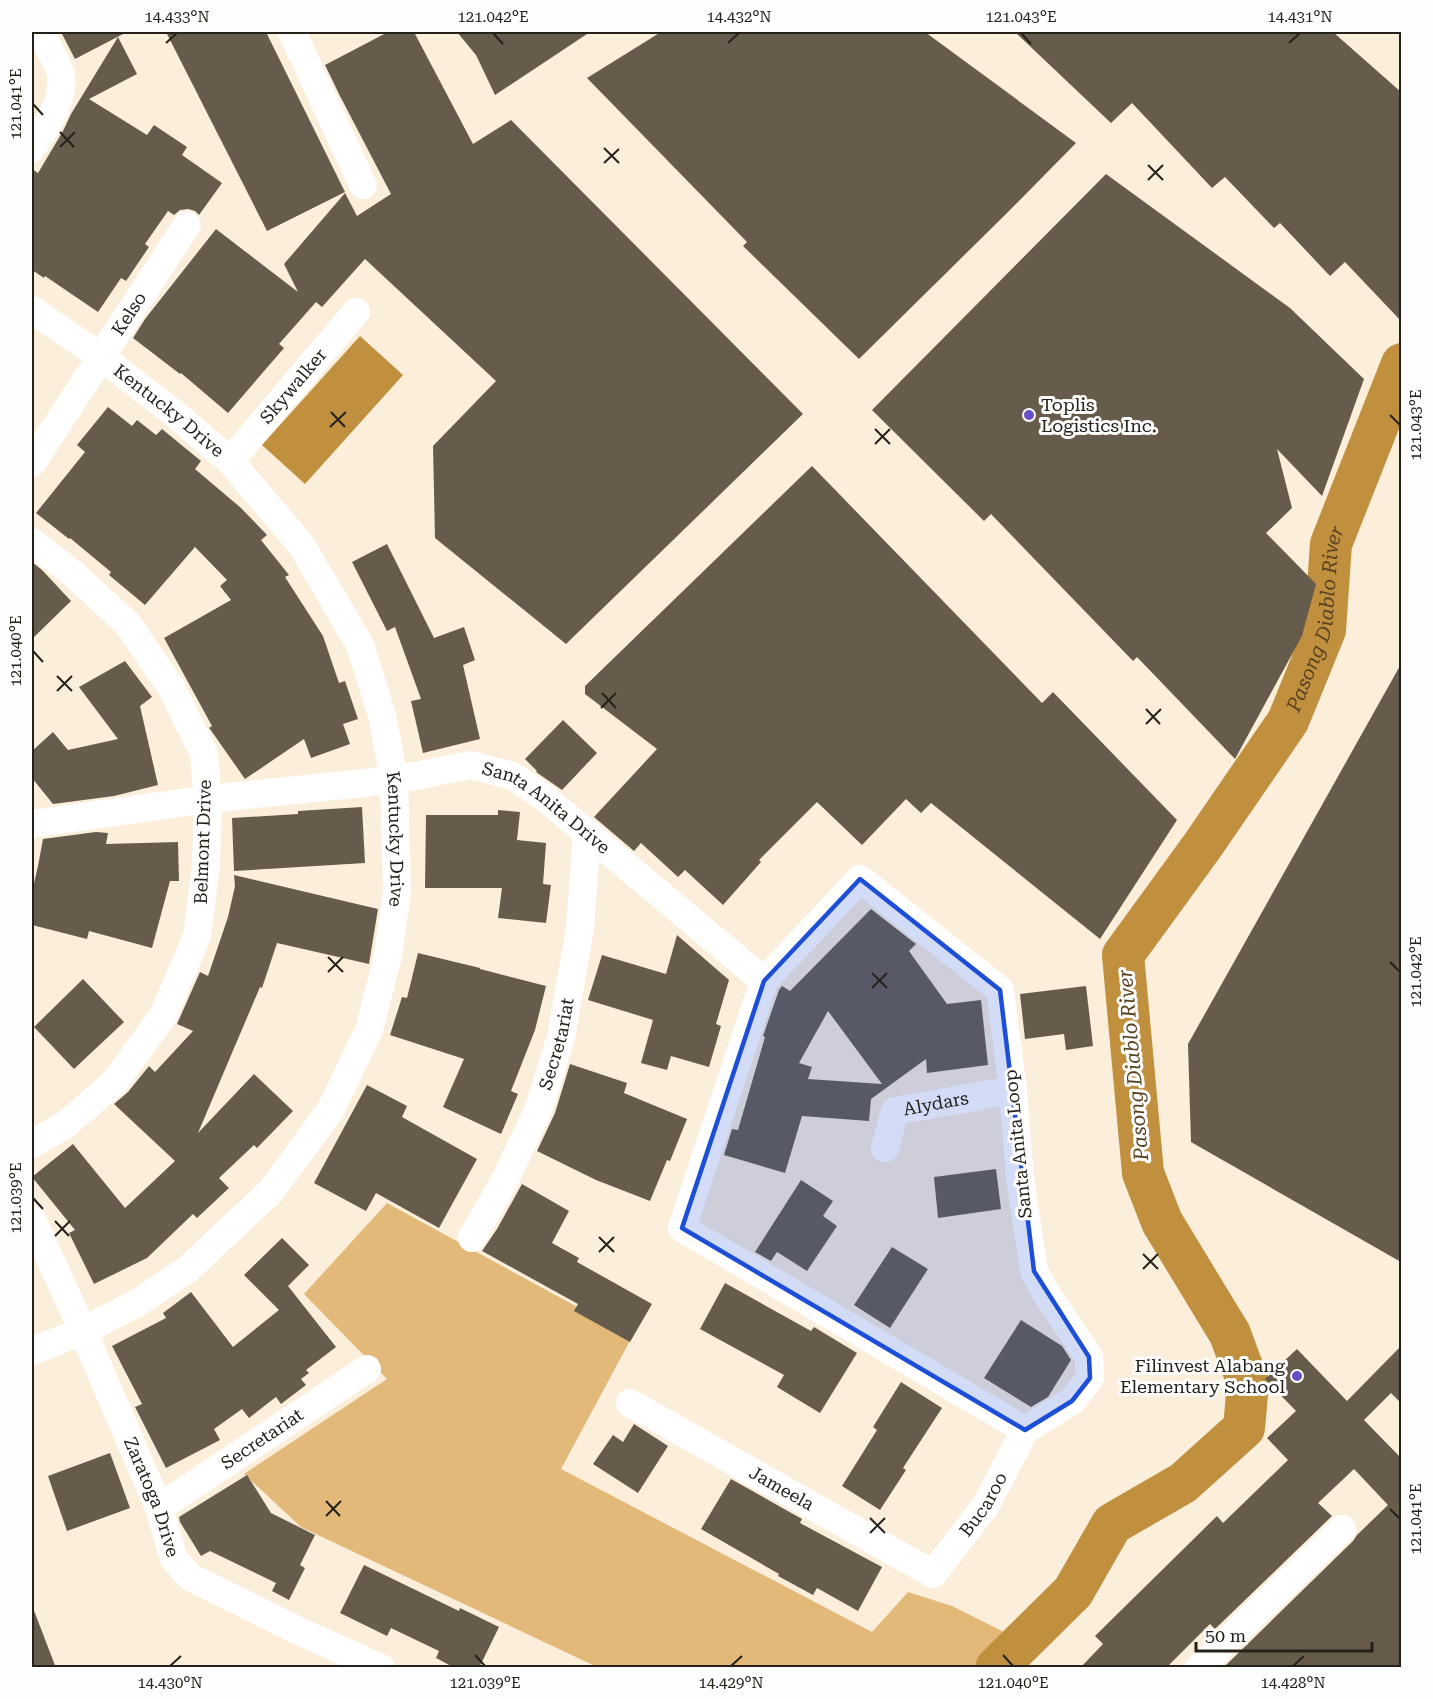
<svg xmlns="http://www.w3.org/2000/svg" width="1433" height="1699" viewBox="0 0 1433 1699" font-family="'Roboto Serif',serif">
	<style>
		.green { fill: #e3b979 }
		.water { fill: #c1903f }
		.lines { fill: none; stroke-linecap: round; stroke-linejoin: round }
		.river { stroke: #c1903f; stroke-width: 42 }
		.building { fill: #675c4c; fill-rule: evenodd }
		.minor { stroke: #fff; stroke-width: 28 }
		.marked { fill: #1d4ed8; fill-opacity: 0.2; stroke: #1d4ed8; stroke-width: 4.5; stroke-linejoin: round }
		.ticks { fill: none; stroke: #25211a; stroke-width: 2 }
		.poi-dot { fill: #674fc8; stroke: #fdfdfd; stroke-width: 2 }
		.labels { text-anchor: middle; stroke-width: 6; stroke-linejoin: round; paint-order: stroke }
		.street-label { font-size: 18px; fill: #25211a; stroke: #fdfdfd }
		.poi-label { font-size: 18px; fill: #25211a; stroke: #fdfdfd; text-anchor: start }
		.water-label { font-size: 20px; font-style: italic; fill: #584220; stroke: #fdfdfd }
		.neatline { fill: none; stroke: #25211a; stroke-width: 2 }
		.ticks-label { font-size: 15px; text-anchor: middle; fill: #25211a }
	</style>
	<rect width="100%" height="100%" fill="#fbeedb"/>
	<path class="green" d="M387,1203L632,1337L561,1469L872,1632L908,1592L952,1606L1012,1636L980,1667H597L301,1527L244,1474L387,1379L304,1294Z"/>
	<path class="water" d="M360,336L403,375L305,484L262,445Z"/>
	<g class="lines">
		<path class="river" id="s1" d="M996,1668L1073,1592L1112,1524L1183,1483L1244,1428L1248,1383L1230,1334L1162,1222L1143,1173L1123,955L1203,845L1288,721L1325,630L1331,544L1402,364"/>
	</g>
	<g class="building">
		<path d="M61,32H127L75,59Z"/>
		<path d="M166,32H266L345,192L267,231Z"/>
		<path d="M388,32H414L473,144L511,120L803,414L566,644L435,538L433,446L496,381L365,259L322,307L316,302L279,344L284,348L228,413L181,373L180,374L133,338L145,319L216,229L298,292L284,264L345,193L357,216L391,194L340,96L325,65Z"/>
		<path d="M457,32H590L495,95L476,55Z"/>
		<path d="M661,32H925L1076,143L1009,211L859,359L743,246L747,242L587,78Z"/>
		<path d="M1015,32H1333L1401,92V321L1345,262L1330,276L1280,223L1274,228L1225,177L1212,188L1132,103L1111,123Z"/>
		<path d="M118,37L137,74L89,99L147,135L154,125L187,147L182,155L222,183L199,215L195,211L188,209L180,210L174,215L168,211L145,244L149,247L126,281L121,278L98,312L45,276L44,278L32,270V169L38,173L63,131L71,114Z"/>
		<path d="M1106,174L1290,308L1364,379L1322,496L1277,449L1292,508L1266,533L1316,584L1302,636L1235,759L1137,657L1133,661L991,514L984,521L872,410Z"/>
		<path d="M108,407L132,426L137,420L156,435L162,429L201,461L195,469L241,508L267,535L261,540L289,575L285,577L323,636L339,683L345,681L358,719L343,724L350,744L311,758L304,739L245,779L210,729L209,728L212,726L164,638L231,600L220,586L227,580L195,547L145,605L109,575L111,572L70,538L69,539L36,513L85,452L77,445Z"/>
		<path d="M812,466L1042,703L1053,692L1177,820L1100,939L931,803L921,813L906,799L862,845L817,802L759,860L761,862L723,905L685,870L678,877L641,843L634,851L594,817L657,749L585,694V686Z"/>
		<path d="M387,544L434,638L464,627L475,660L463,665L480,739L423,753L411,701L421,699L395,627L387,631L352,562Z"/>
		<path d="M32,562L42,570L71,601L32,639Z"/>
		<path d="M125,661L152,697L140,706L158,785L114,796L53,804L32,778V751L53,732L68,750L118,739L79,687Z"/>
		<path d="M1401,664V1262L1191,1142L1188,1044Z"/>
		<path d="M563,720L597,753L562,790L536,772L537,771L525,759Z"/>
		<path d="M362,807L365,863L234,871L232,818L298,814V811Z"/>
		<path d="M498,810L520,812L517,840L546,843L543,884L551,885L546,923L498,918L502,888H425L426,815H498Z"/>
		<path d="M96,832L108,833L106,844L178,842L179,881H170L152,948L89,931L87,939L32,925V892L38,866L43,839Z"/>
		<path d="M234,875L378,909L369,964L277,943L262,988L260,987L198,1133L254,1074L293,1111L257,1148L254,1145L219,1178L229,1188L197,1218L193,1214L147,1258L94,1284L69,1233L75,1230L32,1177L73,1144L125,1208L175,1161L114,1104L128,1092L149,1066L155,1072L193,1031L177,1024L200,972L208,976L228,917L235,886Z"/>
		<path d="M871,909L916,944L909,951L947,1004L981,1000L988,1065L927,1073L926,1059L871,1099L869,1121L802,1116L785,1173L724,1155L732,1129L738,1130L765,1037L763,1036L779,990L782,986L790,991ZM828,1011L882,1084L808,1079L812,1067L799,1063Z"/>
		<path d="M677,935L729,980L716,1024L721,1026L709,1067L671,1056L667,1070L641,1063L653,1020L588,1000L602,955L666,974Z"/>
		<path d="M418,953L480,968V969L546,986L535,1030L511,1091L518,1094L501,1134L443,1107L464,1059L390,1035L402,997L407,998Z"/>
		<path d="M83,979L124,1022L74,1069L34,1027Z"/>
		<path d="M1086,986L1093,1046L1066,1050L1064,1034L1025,1039L1020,994Z"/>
		<path d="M570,1064L627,1083L624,1093L687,1119L670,1161L667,1160L650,1201L596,1180L537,1151L555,1113Z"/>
		<path d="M367,1085L407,1106L402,1117L477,1159L439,1228L376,1193L366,1211L314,1183Z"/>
		<path d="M996,1169L1001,1209L938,1218L934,1177Z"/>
		<path d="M801,1180L833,1201L823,1216L837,1226L807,1271L777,1252L771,1261L755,1252Z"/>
		<path d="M522,1184L569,1211L552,1243L579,1258L577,1262L652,1304L630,1342L574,1311L578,1304L482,1251L497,1229Z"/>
		<path d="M282,1238L309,1265L288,1286L336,1347L306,1370L309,1373L301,1379L306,1385L281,1404L276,1397L249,1418L242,1409L214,1429L220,1440L166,1468L135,1407L142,1404L112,1346L166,1318L163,1313L191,1292L233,1347L279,1310L244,1275Z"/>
		<path d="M892,1247L928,1269L890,1328L854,1305Z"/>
		<path d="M725,1283L811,1331L814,1327L857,1353L820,1413L777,1387L784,1375L700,1329Z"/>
		<path d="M1021,1320L1062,1346L1071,1360L1048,1397L1031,1407L984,1378Z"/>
		<path d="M1401,1346V1403L1391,1393L1364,1420L1401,1458V1668H1223L1353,1541L1357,1535L1388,1505L1354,1469L1318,1503L1332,1516L1215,1629L1210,1624L1166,1668H1080L1103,1644L1095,1636L1217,1516L1223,1523L1288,1460L1267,1438L1296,1411L1265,1379L1297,1349L1347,1401Z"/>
		<path d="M901,1382L942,1408L903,1468L906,1470L880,1510L842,1486L877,1430L873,1427Z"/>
		<path d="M634,1424L668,1446L638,1493L593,1464L613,1435L623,1442Z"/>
		<path d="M110,1453L130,1508L67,1531L48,1476Z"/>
		<path d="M247,1475L271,1513L315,1535L300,1565L305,1568L289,1600L272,1591L276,1583L210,1551L201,1556L180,1522L179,1517Z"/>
		<path d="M731,1479L802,1519L800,1523L882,1567L858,1611L817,1588L813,1595L778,1576L779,1574L701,1529Z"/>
		<path d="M364,1565L459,1611L460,1608L499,1627L479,1668H455L436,1658L439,1651L391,1628L387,1636L340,1613Z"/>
		<path d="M32,1608H33L56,1668H32Z"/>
	</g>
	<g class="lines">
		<g class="minor">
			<path d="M292,32L363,185"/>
			<path d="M32,148C46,127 65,101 61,75C59,64 45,42 40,32"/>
			<path id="s2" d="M32,310L100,356L175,414L230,461L302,546L360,645L382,715L394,780L397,892L388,956L369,1030L330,1111L271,1191L188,1269L139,1302L83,1331L32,1351"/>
			<path id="s3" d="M230,461L356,312"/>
			<path id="s4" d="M32,463L187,225"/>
			<path d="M32,542L71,572L127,623L171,687L204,754L208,799L206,865L197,936L164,1014L115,1082L65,1125L32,1144"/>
			<path id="s5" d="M32,824L208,799L394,780L471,765L513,776L545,798L764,981"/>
			<path d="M860,879L1000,990L1013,1090L1020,1178L1034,1271L1046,1293L1089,1357L1090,1378L1072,1401L1025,1430L682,1228L764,981Z"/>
			<path id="s6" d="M885,1148L895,1111L1013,1090"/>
			<path id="s7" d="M32,1219L83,1331L159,1508L174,1559L190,1577L301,1632L381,1668"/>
			<path id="s8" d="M472,1238L505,1180L539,1108L561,1037L580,929L587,833"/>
			<path id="s9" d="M630,1403L933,1574L986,1505L1025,1430"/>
			<path id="s10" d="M159,1508L367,1369"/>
			<path d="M1199,1668L1342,1529"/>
		</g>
	</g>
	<path class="marked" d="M860,879L1000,990L1034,1271L1089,1357L1090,1378L1072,1401L1025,1430L682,1228L764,981Z"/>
	<path class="ticks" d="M493,33L503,44M1021,33L1031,44M166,43L177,33M728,43L739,33M1289,43L1300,33M33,104L43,115M60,132L74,147M60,147L75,132M604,148L619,163M604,163L619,149M1148,165L1163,180M1148,180L1163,165M331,412L345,427M1390,415L1400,425M330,427L346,412M875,429L890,444M875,444L890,429M33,651L43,662M57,676L72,691M57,691L72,676M602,693L616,708M601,708L616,693M1146,709L1160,724M1146,724L1161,709M328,957L343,972M1390,962L1400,972M328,972L343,957M872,973L887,988M872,988L887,973M33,1198L43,1209M55,1221L69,1236M55,1236L70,1221M599,1237L614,1252M599,1252L614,1237M1143,1254L1158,1269M1143,1269L1158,1254M326,1501L340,1516M1390,1509L1400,1519M326,1516L341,1501M870,1518L885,1533M870,1533L885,1518M475,1655L485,1666M1003,1655L1013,1666M170,1666L181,1656M731,1666L742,1656M1293,1666L1304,1656"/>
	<g class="poi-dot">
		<circle cx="1029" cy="415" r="6"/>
		<circle cx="1297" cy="1376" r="6"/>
	</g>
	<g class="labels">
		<g class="street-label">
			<text dy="6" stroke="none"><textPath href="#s4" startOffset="178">Kelso</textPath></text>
			<text dy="6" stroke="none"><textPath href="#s3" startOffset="98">Skywalker</textPath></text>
			<text dy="6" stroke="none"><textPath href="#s2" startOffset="170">Kentucky Drive</textPath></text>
			<text dy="6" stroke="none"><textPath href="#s5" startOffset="531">Santa Anita Drive</textPath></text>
			<text dy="6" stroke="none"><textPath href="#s2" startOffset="674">Kentucky Drive</textPath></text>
			<text transform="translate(203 842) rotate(-88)" y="6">Belmont Drive</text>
			<text dy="6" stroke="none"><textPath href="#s8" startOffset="213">Secretariat</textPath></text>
			<text dy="6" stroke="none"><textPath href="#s6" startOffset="80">Alydars</textPath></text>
			<text transform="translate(1018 1144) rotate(-96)" y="6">Santa Anita Loop</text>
			<text dy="6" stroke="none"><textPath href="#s10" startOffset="124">Secretariat</textPath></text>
			<text dy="6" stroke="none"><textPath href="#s9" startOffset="174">Jameela</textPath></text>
			<text dy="6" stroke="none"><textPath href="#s7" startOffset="303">Zaratoga Drive</textPath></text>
			<text dy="6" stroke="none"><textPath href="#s9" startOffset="434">Bucaroo</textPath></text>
		</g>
		<g class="poi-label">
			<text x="1041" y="411">Toplis<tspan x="1041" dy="21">Logistics Inc.</tspan></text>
			<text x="1285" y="1372" text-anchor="end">Filinvest Alabang<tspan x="1285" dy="21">Elementary School</tspan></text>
		</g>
		<g class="water-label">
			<text dy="7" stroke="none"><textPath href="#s1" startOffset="1244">Pasong Diablo River</textPath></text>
			<text transform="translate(1133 1065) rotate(-95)" y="7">Pasong Diablo River</text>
		</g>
	</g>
	<rect width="1433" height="1699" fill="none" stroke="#fdfdfd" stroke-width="66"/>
	<path d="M1196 1642v9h176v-9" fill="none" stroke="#25211a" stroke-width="3"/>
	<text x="1205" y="1642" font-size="18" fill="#25211a" stroke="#fdfdfd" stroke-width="4.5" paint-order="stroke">50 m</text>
	<rect x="33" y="33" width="1367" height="1633" class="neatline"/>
	<g class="ticks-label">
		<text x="177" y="22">14.433°N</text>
		<text x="493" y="22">121.042°E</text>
		<text x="739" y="22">14.432°N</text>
		<text x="1021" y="22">121.043°E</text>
		<text x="1300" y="22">14.431°N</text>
		<text transform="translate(16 104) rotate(-90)" y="5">121.041°E</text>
		<text transform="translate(1416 425) rotate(-90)" y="5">121.043°E</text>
		<text transform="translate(16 651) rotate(-90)" y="5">121.040°E</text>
		<text transform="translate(1416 972) rotate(-90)" y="5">121.042°E</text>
		<text transform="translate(16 1198) rotate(-90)" y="5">121.039°E</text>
		<text transform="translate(1416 1519) rotate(-90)" y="5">121.041°E</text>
		<text x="170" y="1688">14.430°N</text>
		<text x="485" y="1688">121.039°E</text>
		<text x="731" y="1688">14.429°N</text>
		<text x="1013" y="1688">121.040°E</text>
		<text x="1293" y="1688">14.428°N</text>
	</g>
</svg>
